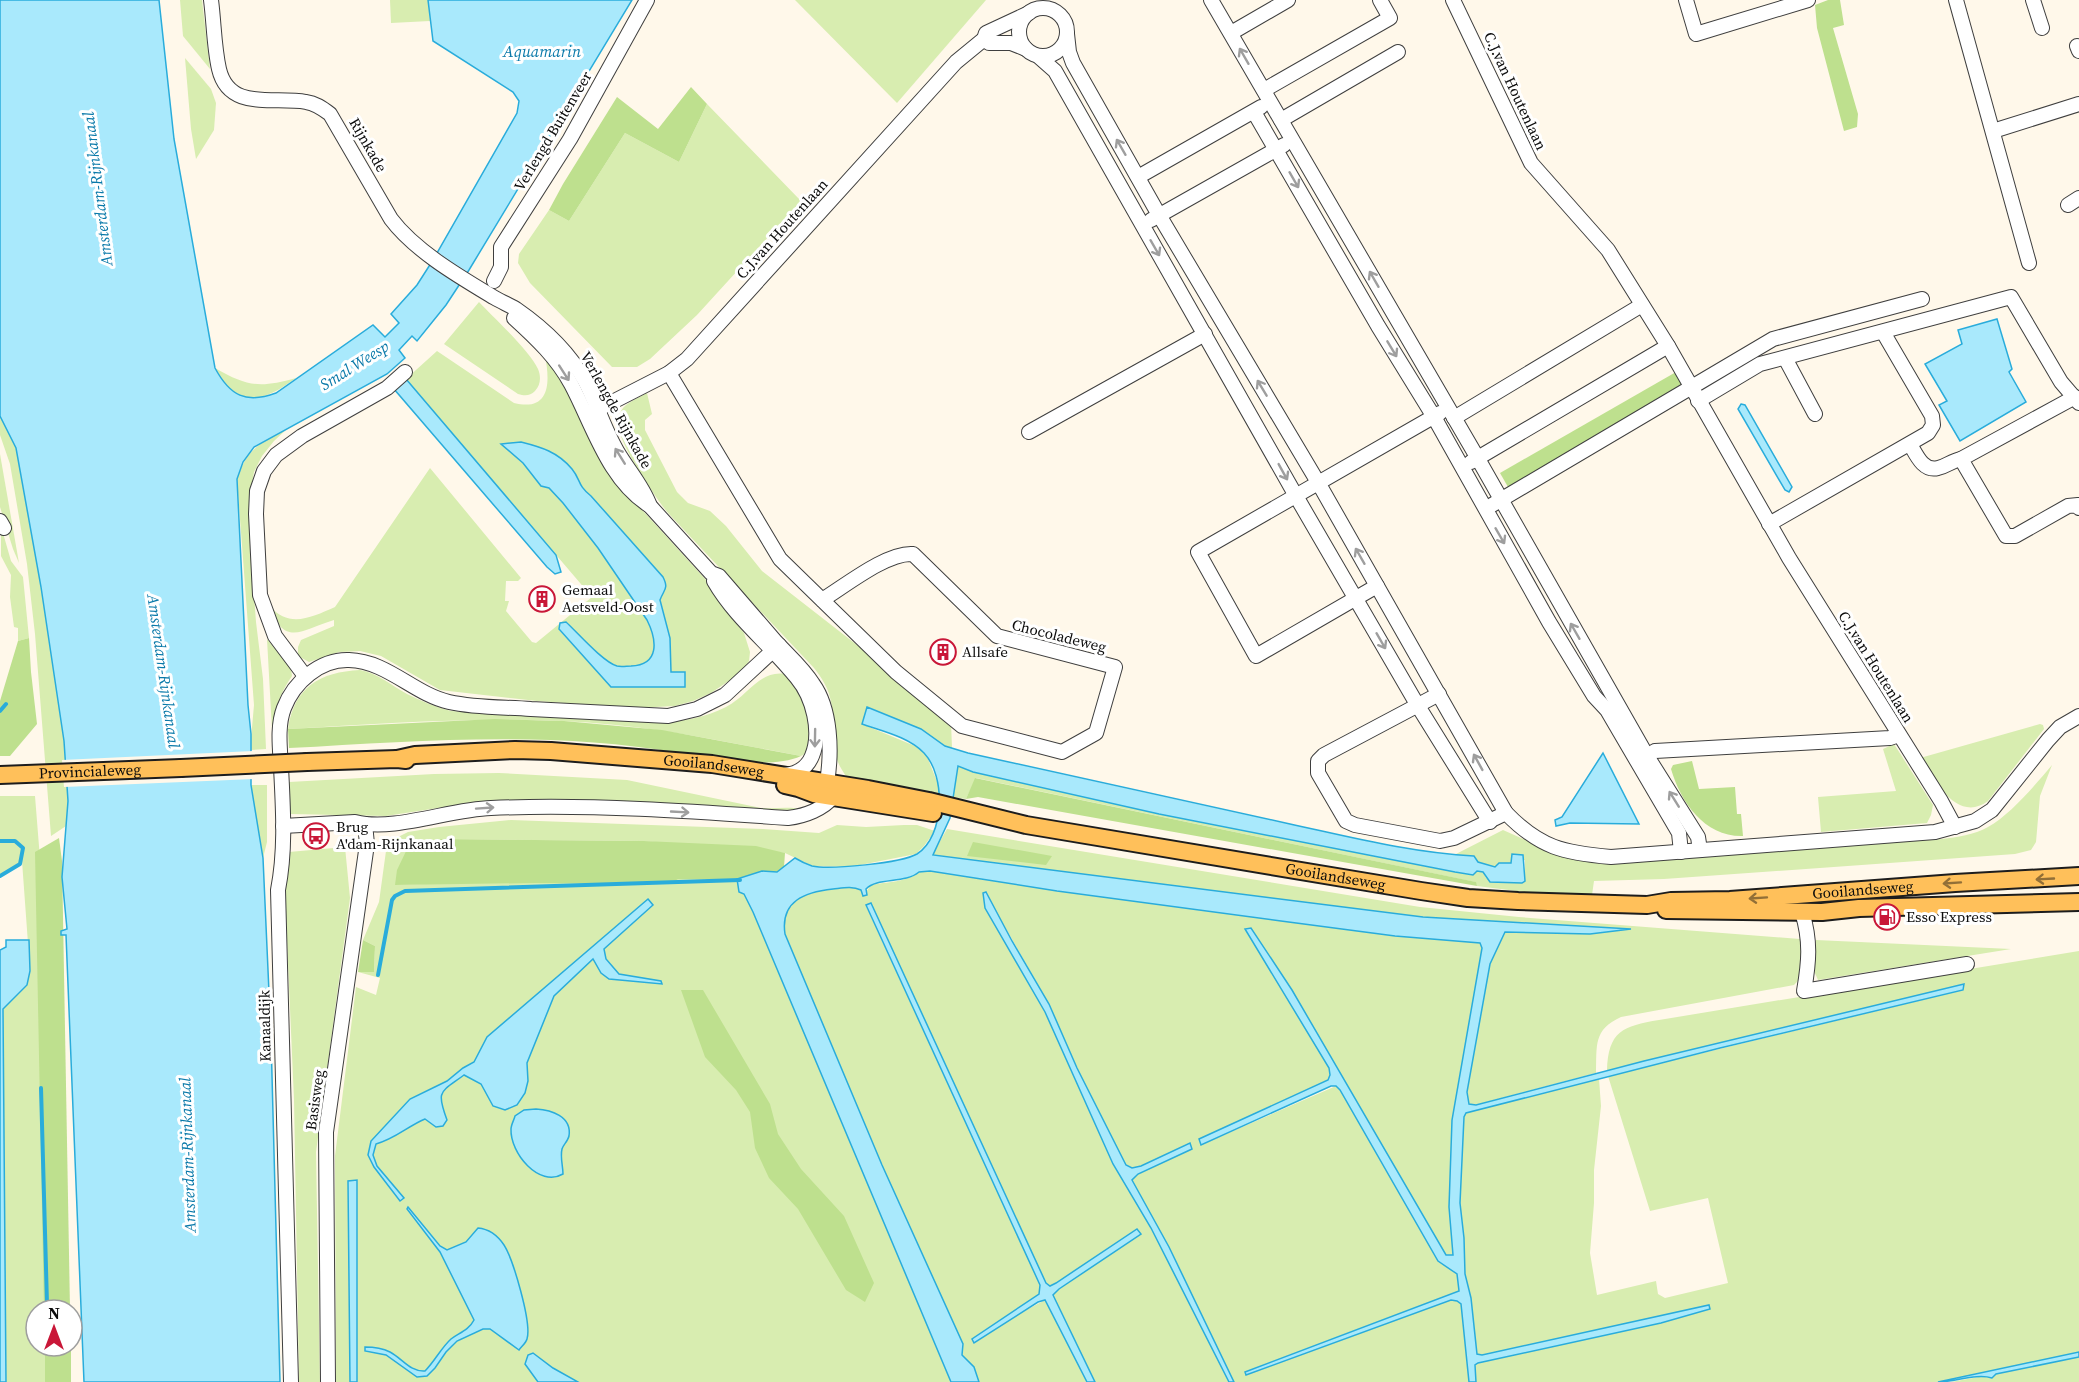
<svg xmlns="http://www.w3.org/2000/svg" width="2079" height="1382" viewBox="0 0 2079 1382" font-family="'Source Serif 4',serif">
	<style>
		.green { fill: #d8edb0; fill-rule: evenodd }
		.forest { fill: #bee08e }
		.water { fill: #a9e9fc; stroke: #29acdb; stroke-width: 1.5 }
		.pier { fill: #fff8ea }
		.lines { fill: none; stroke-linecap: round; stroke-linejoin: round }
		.stream { stroke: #29acdb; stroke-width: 4 }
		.minor-casing { stroke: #3f3f3f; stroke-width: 16 }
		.major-casing { stroke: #1d1d1d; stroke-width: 20 }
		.minor { stroke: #fff; stroke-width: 14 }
		.major { stroke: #ffc05a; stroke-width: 16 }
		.major-bridge-casing { stroke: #1d1d1d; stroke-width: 20; stroke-linecap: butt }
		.major-bridge { stroke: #ffc05a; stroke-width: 16 }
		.oneway { stroke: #9e9e9e }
		.oneway2 { stroke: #926f37 }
		.labels { text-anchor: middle; stroke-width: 6; stroke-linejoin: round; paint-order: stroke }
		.street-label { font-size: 15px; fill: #0c0c0c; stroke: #fff }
		.poi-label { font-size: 15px; fill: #0c0c0c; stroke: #fff; text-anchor: start }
		.water-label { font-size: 16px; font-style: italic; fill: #0979a9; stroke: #fff }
	</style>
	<rect width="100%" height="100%" fill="#fff8ea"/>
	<g class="green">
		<path d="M180,0H202L210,69L183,36Z"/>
		<path d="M390,0H428L430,21L391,23Z"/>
		<path d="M795,0H986L897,103Z"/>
		<path d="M185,58L211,89L216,103L214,130L196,159L191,129Z"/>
		<path d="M707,104L801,201L697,315L650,359L637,367H612L530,283L518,263L519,254L549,210L569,221L625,133L679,162Z"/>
		<path d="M479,302C493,317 530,351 538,369C541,376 541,385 535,391C530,396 525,396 518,394L444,344Z"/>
		<path d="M437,351L514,403C551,412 550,381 545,356L634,501L717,592L726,611L744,633L750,652L749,661L742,672L711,693L693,701L675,706L636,708L537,701L440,690L381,656L360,651L339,652L309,662L298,656V647L301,640L334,626V620C303,629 284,649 270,606C289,629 312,617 335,607L430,468L521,578L518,581H506L505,601H509L506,611L532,642L536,643L592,597L406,379ZM502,444L573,470L581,488L591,496L663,577C669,589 664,589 660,599L670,638L671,672L611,687L559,630L566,622C577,632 603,662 617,666C621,667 627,666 631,666C660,665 657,640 647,620L598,548L563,503L549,488L541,486L523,463Z"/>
		<path d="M215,368C248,387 260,388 296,378C263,402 238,411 215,368Z"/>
		<path d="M647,393L652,414L645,420V430L677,492L688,503L710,511L726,526L762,571L934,705L951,722L952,748L945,746L921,729L868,707L862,724L915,746L926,754L940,789V795L849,780C825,750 838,735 831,702C829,689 822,678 814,668L668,513C655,497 622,448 619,429C617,423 618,417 621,411C626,402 639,398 647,393Z"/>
		<path d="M0,416L16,448L41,587L64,741L68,801L66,826L51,836L35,634L27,564L10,464L0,435Z"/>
		<path d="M288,428L274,441L262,456L254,472L250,496L251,554L256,622L263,679L266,749L250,750L254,705L237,479C248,447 260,444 288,428Z"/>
		<path d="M0,454L19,563L13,549L0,507Z"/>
		<path d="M1,526L11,561L23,577L29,638L18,641V628L14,627L10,597L11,575L1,556Z"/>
		<path d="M267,639L291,668L292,676C275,701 273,718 273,748Z"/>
		<path d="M360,670C377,673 391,685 407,694C421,701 436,707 451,711L663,722C685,721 706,717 726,707C750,695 760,667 790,675C806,703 816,720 806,753L801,756C721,741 643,724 562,721C471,717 380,724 288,729C294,687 320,672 360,670Z"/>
		<path d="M2040,724L2043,725L2044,729L1988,801C1957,824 1934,779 1920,758Z"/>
		<path d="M1894,744L1933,805L1931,815L1927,823L1821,832L1818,797L1896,791L1883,749Z"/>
		<path d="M2052,765L2040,796L2036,842L2031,850L2015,854L1664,879L1594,881L1592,895L1532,893L1477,886L1475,882L976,778L966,799L952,797L958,766L973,772L1159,814L1455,872L1473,875L1477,871L1484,872L1486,878L1525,881V860L1495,867L1477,862L1474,856L1454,855L1503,830L1561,856L1595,863L1614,864L1942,839C1957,837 1974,835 1988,827C2011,814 2035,785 2052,765Z"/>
		<path d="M499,773L627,780L761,808C774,809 788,806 801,809L794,813L636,803L536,800L477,802L386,816L290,814L289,782L434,774Z"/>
		<path d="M251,785H267V842L263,858Z"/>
		<path d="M0,796H35L55,1047L65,1310H36V1346H66L68,1382H6L3,1009L27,985L30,971L22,861L0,875Z"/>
		<path d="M511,820L763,829L819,833L837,825L866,827L904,825H917L935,831L924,846L916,854L850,867L812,866L785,853L644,841L439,839L409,845L396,885L735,874L753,912L951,1382H336L335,1156L356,987L376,995L380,978L358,972H374L375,946L363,940L379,902L386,851L394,839L408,832L439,827Z"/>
		<path d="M947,829L1420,907L1519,917L1800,939C1806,949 1804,978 1794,985L1621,1017C1593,1030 1597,1045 1596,1073L1475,1105L1468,1104L1467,1092L1490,964L1505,931L1590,934L1626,929L1423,917L932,855Z"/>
		<path d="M345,847L350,898L316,1152L320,1382H299L294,1100L284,871L289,852Z"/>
		<path d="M930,871L1057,891L1281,921L1395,936L1480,943L1482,948L1452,1120L1449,1207L1453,1255H1446L1251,928L1329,1068L1330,1075L1328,1080L1201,1145L1336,1086L1340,1090L1438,1261L1457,1274L1459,1291L1245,1372L1246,1375L1451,1300L1457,1301L1461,1304L1469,1382H1234L1169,1247L1132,1180L1138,1174L1192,1148L1190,1144L1141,1166L1132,1168L1126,1165L1077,1068L1049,1004L985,892L983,893L985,908L1045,1012L1113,1164L1162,1245L1229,1382H1095L1053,1295L1058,1289L1140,1234L1056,1283L1050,1286L1046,1283L871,904L866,906L1040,1285L1039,1294L972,1339L1045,1300L1087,1382H979L974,1367L962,1355L963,1344L882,1165L785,934C780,901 805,892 833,889C843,888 852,886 861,890L863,896L871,885C886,882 908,882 919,872Z"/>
		<path d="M1816,940L2011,949L1818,980L1814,971Z"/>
		<path d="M2079,951V1353L1938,1382H1476L1475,1364L1478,1363L1661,1323L1709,1309V1305L1482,1356L1477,1354L1471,1298L1465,1274L1464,1238L1460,1203L1464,1117L1466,1113L1599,1079L1601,1106L1594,1170V1203L1590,1253L1597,1295L1656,1281L1658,1294L1665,1298L1728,1283L1708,1198L1650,1211L1608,1076L1963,990L1964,984L1607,1071C1608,1031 1623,1026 1659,1020Z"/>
		<path d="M2079,1357V1382H1951L1984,1376L1992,1378L1996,1374Z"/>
	</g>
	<g class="forest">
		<path d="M1828,0H1840L1844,25L1833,28L1858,114L1857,127L1844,131L1817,28L1815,5Z"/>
		<path d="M691,87L707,104L679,162L625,133L569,221L549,210L563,184L617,97L658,129Z"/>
		<path d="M1676,372L1682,384L1508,487L1500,473Z"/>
		<path d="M29,638L31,672L37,724L10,756H0V701L18,641Z"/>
		<path d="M495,719L564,721L662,730L801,756C771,770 712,758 679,753C550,730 419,741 289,748L288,729Z"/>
		<path d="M1692,761L1699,789L1735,787L1737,814H1741L1743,836C1705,837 1681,803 1671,769L1673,765Z"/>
		<path d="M975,778L1476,882L1477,886L978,797L966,799Z"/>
		<path d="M59,838L62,861L70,1310H44L35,852Z"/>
		<path d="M439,839L644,841L756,846L785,853L784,867L777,872L762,871L737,879H678L669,884L535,883L395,885L397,870L409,845Z"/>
		<path d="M973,842L1052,856L1046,865L967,856Z"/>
		<path d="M363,940L375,946L374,972H358Z"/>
		<path d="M681,990H703L770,1104L778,1134L801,1169L844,1216L874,1283L865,1302L846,1290L798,1209L769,1178L755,1148L750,1112L736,1090L705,1057Z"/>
		<rect x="45" y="1346" width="26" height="36"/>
	</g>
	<g class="water">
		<path d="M0,0H159L174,139L215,368C230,396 246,404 276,393L373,325L385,337L399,323L391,314L417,285L433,260L517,113L519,101L513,92L433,41L428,0H632L469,270L446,305L417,341L412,336L399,350L405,358L387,374L254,447L243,462L237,479L248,705L251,734V785L263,858L271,1037L280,1382H84L66,935H61V931L67,929L62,877L68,801L64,741L41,587L16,448L0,416Z"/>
		<path d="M1997,319L2012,369L2009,372L2026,402L1960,441L1939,405L1947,401L1925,364L1962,344L1958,330Z"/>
		<path d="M406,379L556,555L561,572L555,574L547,567L394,389Z"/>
		<path d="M1741,404L1745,405L1792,487L1789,492L1785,490L1738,409Z"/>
		<path d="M521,442C541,447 558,452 572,469C581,480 577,485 591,496L663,577C669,589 664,589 660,600L670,638L671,672H685V687H611L559,629L560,623L566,622C577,632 603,662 617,666C621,667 627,666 631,666C660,665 657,640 647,620L598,548L563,503L549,488L541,486L523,463L501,444Z"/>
		<path d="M867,707L921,729L945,746L968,753C1075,777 1182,801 1290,824C1350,837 1412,853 1474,856L1478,862L1495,867L1499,863H1511L1512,854L1523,855L1525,881L1522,883L1490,882L1483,872L1477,871L1473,875L1455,872L1159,814L973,772L958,766L950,818L933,855L1423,917L1631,929L1590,934L1505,932L1490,964L1467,1092L1469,1104L1476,1105L1644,1061L1964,984L1963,990L1720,1048L1466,1113L1464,1117L1460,1203L1464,1238L1465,1274L1471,1298L1477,1354L1482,1355L1709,1305L1710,1309L1661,1323L1478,1363L1475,1365L1476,1382H1469L1461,1304L1457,1301L1451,1300L1246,1375L1245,1372L1459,1291L1457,1274L1438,1261L1340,1090L1336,1086H1331L1201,1145L1199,1139L1328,1080L1330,1075L1329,1068L1245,929L1251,928L1292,990L1446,1255H1453L1449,1207L1452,1120L1482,948L1480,943L1395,936L1281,921L1057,891L930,871L919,872C905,884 877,877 866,889L867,895L863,896L861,890C852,886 843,888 833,889C805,892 780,901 785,934L882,1165L963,1344L962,1355L974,1367L979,1382H951L753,912L744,894L739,892L737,879L762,871L777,872L795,858C800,861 806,864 812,866C830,870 901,863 917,854C945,836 946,776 924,753C909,737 882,731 862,724Z"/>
		<path d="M1603,753L1639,824L1570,823L1556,826L1555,820L1562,817Z"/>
		<path d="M986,892L1012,941L1049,1004L1077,1068L1126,1165L1132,1168L1141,1166L1190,1143L1192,1149L1138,1174L1132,1180L1169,1247L1234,1382H1229L1151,1228L1113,1164L1045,1012L985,908L983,893Z"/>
		<path d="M648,899L653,905L604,949L606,959L619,974L661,981L662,984L609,979L601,973L593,959L554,996L527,1063L528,1081L525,1093L517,1105L505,1110L493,1106L481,1084L464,1075C440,1093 436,1090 447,1120L443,1126L436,1127L425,1119C408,1126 395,1139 376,1144L373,1155L377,1166L404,1198L400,1201L374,1167L368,1155L371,1141L410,1099L447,1081L463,1068L474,1062L487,1037Z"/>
		<path d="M871,903L1046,1283L1050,1286L1056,1283L1137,1229L1141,1234L1059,1289L1053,1295L1095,1382H1087L1045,1300L1038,1302L974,1343L972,1339L1039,1294L1040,1285L866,905Z"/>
		<path d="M6,940H29L30,971L27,985L3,1009L6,1382H0V950L6,947Z"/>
		<path d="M536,1109C551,1110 572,1116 569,1136C568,1141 563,1145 562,1149C560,1157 563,1166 563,1174C539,1188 510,1153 511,1129C511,1125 514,1120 515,1116L524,1110Z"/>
		<path d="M357,1180V1382H350L348,1181Z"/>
		<path d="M408,1207L440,1246L447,1250L466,1242L478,1228C489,1229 498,1236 504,1245C513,1259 532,1323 527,1339C526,1343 521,1347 519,1350L490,1329H483L457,1341L446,1352L435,1368L427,1376L417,1377L386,1355L365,1351V1347C373,1347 382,1348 390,1352C403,1359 410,1372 425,1371C435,1361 441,1348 451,1339C459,1333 469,1330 474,1320L440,1252L407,1209Z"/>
		<path d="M2079,1352V1357L1996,1374L1992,1378C1977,1373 1955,1382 1938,1382Z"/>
		<path d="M533,1353L553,1368L578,1382H538L525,1364L528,1355Z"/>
	</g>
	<path class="pier" d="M253,751L254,779L64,787L62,760Z"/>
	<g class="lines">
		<g class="stream">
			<path d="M0,711L6,704"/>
			<path d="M0,841H15L23,848L20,864L0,876"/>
			<path d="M378,975L392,900L395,896L405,891L740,880"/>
			<path d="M41,1088L47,1304"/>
		</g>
		<g class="minor-casing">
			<g id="minor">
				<path d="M211,0C214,23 214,47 219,69C229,112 275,96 306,102C315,103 322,108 330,114L391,219C415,251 460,277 495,298C502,302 509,305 516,309C542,327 569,352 585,381C597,404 604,429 617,451C628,470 643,486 650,506"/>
				<path d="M1211,0L1477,457L1647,756L1698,837L1700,850"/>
				<path d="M1453,0L1531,163L1608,250L1668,346L1789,558L1941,801L1955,827"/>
				<path d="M1686,0L1696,34L1808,0"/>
				<path d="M1956,0L2029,263"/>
				<path d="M2033,0L2042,28"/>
				<circle cx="1043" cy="32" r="24"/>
				<path d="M1231,33L1288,0"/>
				<path d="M1067,34L1069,52L1073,63L1159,215L1319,484L1506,813"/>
				<path d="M984,39L989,43H1011L1026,49"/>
				<path d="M2077,46L2079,51"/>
				<path d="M1038,56L1055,71L1296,496L1418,706L1490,822"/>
				<path d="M1264,90L1390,18L1380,0"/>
				<path d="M1254,112L1378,326L1434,417L1549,622L1594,696L1607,710L1679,833L1681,852"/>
				<path d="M1281,120L1398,52"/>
				<path d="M1993,131L2079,104"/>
				<path d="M1138,177L1261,107"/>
				<path d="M2068,205L2079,198"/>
				<path d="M1151,220L1284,145"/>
				<path d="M494,281L501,267V247L570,139L647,0"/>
				<path d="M514,318C536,338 557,358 571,384C593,425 608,480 650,506L711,573L719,576C738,598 757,620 776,642C789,656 803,668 813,684C831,709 832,752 827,782L820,786"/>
				<path d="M1785,358L1815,414"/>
				<path d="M669,373L780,559L896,672L962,726L1062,752L1096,733L1115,667L997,636L913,554C887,552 845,586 822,600"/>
				<path d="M2075,397L1961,459L2006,536H2015L2068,506L2078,505L2079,508"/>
				<path d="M1698,401L1760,364L2011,297L2061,382L2079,403"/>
				<path d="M589,414L669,373L687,359L956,62L984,39L986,33L1029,13"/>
				<path d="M1454,418L1642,305"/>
				<path d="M1029,432L1205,334"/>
				<path d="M1910,444C1916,454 1923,472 1938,468C1947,466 1951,461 1961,459"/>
				<path d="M1471,462L1668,346"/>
				<path d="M1492,505L1773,339L1922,299"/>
				<path d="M0,521L4,528"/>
				<path d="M1769,524L1928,433L1933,425L1932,416L1883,332"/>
				<path d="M714,581C736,619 770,644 797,678C813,697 822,732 812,756C807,768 797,774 784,775"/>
				<path d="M1377,586L1256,656L1198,552L1440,413"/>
				<path d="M305,676L275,636L260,595L256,514L257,491L264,471L276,455L302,436L387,388L405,372"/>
				<path d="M1439,694L1324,755L1318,761V773L1346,821L1355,825L1440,841L1454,838L1506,813C1540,848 1564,853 1611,857L1935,832L1975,821L1992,810L2048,740L2060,727L2079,716"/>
				<path d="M1639,761L1655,751L1890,738L1899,735"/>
				<path d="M283,826L355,822C394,832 450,809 491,808C590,804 690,811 788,818C805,816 823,809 834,796"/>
				<path d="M1802,912C1811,941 1809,962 1804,991L1967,964"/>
				<path d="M291,1382L278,890C286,849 283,808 281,767C280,748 277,726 284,708C294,682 320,659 349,660C387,661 414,694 449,702C476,708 504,707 531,709C577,711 622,714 668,716L697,709L725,695L779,645"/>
				<path d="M328,1382L326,1132L367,844L365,824"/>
			</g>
		</g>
		<g class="major-casing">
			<g id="major">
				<path id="s1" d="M397,759L415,755L515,750L551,751L712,764L868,789L929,801L1026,825L1421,891L1468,898L1518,901L1647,905L1671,901L1730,900L1955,883L2079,876"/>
				<path d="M307,762L397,759L406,760"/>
				<path id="s2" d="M0,775L181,768"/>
				<path d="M785,785L798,788L814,794L933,813"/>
				<path d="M1666,910L1822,912L1859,908L2079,902"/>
			</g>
		</g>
		<use href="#minor" class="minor"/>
		<use href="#major" class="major"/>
		<g class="major-bridge-casing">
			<path id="major-bridge" d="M181,768L307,762"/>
		</g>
		<use href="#major-bridge" class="major-bridge"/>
	</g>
	<defs><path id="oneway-shaft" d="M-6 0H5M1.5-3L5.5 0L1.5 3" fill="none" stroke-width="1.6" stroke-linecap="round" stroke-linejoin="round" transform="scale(1.5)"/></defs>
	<g class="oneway">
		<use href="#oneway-shaft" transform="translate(1244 56) rotate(-120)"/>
		<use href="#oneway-shaft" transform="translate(1121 147) rotate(-120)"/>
		<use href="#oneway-shaft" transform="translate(1294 180) rotate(60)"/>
		<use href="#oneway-shaft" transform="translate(1155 248) rotate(60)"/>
		<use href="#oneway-shaft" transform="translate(1374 279) rotate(-120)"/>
		<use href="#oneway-shaft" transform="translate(1392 349) rotate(59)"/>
		<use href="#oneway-shaft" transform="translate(564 373) rotate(57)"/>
		<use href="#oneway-shaft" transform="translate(1262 388) rotate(-121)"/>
		<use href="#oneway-shaft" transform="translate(620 456) rotate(-122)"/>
		<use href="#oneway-shaft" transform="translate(1283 472) rotate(61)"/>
		<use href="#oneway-shaft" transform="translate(1500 536) rotate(60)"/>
		<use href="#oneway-shaft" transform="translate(1360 556) rotate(-120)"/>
		<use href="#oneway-shaft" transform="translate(1575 631) rotate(-120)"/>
		<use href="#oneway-shaft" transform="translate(1381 641) rotate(60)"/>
		<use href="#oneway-shaft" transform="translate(815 738) rotate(91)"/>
		<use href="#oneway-shaft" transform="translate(1478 762) rotate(-119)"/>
		<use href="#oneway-shaft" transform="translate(1674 799) rotate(-122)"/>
		<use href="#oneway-shaft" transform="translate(485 808) rotate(-4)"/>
		<use href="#oneway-shaft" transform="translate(680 812) rotate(3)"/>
	</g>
	<g class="oneway2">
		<use href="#oneway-shaft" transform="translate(2045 879) rotate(177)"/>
		<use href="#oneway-shaft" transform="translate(1952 883) rotate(176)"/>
		<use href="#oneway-shaft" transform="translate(1758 898) rotate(176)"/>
	</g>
	<defs>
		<g id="building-ring" transform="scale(1.35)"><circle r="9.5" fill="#fff" stroke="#c91738" stroke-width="1.5"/><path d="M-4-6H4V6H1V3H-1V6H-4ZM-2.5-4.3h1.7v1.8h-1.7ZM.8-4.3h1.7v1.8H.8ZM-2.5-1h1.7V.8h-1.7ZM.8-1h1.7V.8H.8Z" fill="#c91738"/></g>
		<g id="bus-ring" transform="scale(1.35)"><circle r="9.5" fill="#fff" stroke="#c91738" stroke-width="1.5"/><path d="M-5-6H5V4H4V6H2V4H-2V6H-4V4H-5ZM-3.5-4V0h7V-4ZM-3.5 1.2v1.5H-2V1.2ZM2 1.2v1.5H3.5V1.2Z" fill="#c91738"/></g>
		<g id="fuel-ring" transform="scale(1.35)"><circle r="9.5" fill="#fff" stroke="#c91738" stroke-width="1.5"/><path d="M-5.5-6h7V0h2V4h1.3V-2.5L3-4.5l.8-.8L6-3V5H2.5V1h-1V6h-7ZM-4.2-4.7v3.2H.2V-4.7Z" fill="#c91738"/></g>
	</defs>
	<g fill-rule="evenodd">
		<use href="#building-ring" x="542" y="599"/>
		<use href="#building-ring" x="943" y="652"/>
		<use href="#bus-ring" x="316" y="836"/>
		<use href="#fuel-ring" x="1887" y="917"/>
	</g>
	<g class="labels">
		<g class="street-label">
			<text transform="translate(1515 91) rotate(65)" y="5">C.J.van Houtenlaan</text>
			<text transform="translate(553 131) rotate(-59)" y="5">Verlengd Buitenveer</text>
			<text transform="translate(368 145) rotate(60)" y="5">Rijnkade</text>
			<text transform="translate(782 229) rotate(-48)" y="5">C.J.van Houtenlaan</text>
			<text transform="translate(616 410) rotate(61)" y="5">Verlengde Rijnkade</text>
			<text transform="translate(1059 636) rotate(14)" y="5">Chocoladeweg</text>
			<text transform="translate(1876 667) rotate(58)" y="5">C.J.van Houtenlaan</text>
			<text dy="5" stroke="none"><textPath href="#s1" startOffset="318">Gooilandseweg</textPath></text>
			<text dy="5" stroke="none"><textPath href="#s2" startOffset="90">Provincialeweg</textPath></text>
			<text dy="5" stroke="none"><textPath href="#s1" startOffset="950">Gooilandseweg</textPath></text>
			<text dy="5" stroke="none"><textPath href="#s1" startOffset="1480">Gooilandseweg</textPath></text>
			<text transform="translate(265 1026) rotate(-91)" y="5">Kanaaldijk</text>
			<text transform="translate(315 1100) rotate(-82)" y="5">Basisweg</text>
		</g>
		<g class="poi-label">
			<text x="562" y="595">Gemaal<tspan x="562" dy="17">Aetsveld-Oost</tspan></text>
			<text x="962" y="657">Allsafe</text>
			<text x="336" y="832">Brug<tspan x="336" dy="17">A'dam-Rijnkanaal</tspan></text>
			<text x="1906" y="922">Esso Express</text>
		</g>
		<g class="water-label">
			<text x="542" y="57">Aquamarin</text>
			<text transform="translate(97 189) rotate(-97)" y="6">Amsterdam-Rijnkanaal</text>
			<text transform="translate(354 365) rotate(-32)" y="6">Smal Weesp</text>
			<text transform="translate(164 671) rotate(82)" y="6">Amsterdam-Rijnkanaal</text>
			<text transform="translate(187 1155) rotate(-92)" y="6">Amsterdam-Rijnkanaal</text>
		</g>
	</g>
	<g transform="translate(54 1328)"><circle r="28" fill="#ffffff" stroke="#9e9e9e" stroke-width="1.5"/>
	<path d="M0-4.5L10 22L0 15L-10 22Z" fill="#c91738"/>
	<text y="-9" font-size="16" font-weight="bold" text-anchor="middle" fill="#0c0c0c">N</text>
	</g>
</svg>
